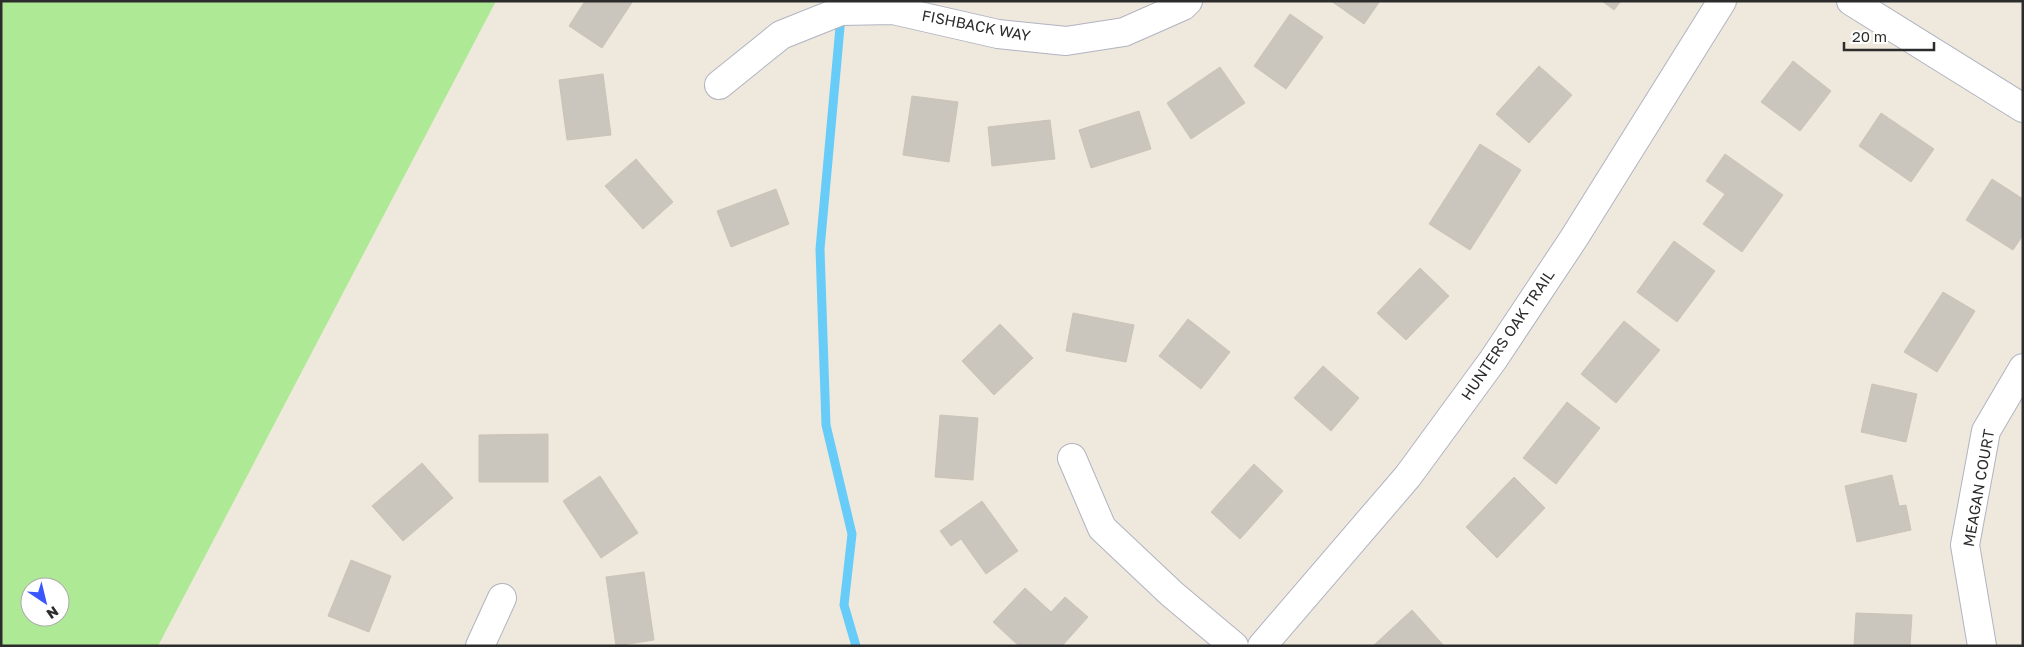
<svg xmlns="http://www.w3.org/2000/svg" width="2024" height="647" viewBox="0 0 2024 647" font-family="'Golos Text',sans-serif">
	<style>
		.green { fill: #aeea95; fill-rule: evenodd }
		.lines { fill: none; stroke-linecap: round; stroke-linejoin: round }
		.stream { stroke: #68ccf9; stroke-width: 9 }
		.building { fill: #cac5bd; stroke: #cbc4b6 }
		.minor-casing { stroke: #b1b3c1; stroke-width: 30 }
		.minor { stroke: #fff; stroke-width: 28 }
		.labels { text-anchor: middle; stroke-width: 4; stroke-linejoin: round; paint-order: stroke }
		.street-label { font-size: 15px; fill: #2c2c2c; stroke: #fff }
	</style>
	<rect width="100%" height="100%" fill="#efe8dd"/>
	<path class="green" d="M1,1H496L158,646H1ZM30,587H60V617H30Z"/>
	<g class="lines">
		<path class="stream" d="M841,16L820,249L826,425L852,534L844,605L856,646"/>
	</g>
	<g class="building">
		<path d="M585,1H633L602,48L569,26Z"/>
		<path d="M1331,1H1380L1364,24Z"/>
		<path d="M1602,1H1621L1614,10Z"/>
		<path d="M1290,14L1323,37L1286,89L1254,66Z"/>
		<path d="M1793,61L1831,91L1800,131L1761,102Z"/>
		<path d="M1539,66L1572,95L1529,143L1496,114Z"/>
		<path d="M1220,67L1245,103L1191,139L1167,103Z"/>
		<path d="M603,74L611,135L567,140L559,80Z"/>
		<path d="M912,96L958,102L949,162L903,155Z"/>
		<path d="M1139,111L1151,149L1091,168L1079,130Z"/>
		<path d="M1881,113L1934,149L1911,182L1859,146Z"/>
		<path d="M1050,120L1055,159L992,166L988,127Z"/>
		<path d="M1480,144L1521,170L1470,250L1429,224Z"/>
		<path d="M1725,154L1783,195L1742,252L1703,224L1725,194L1706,181Z"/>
		<path d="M636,159L673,202L643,229L605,186Z"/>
		<path d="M1992,179L2023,199V235L2013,250L1966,220Z"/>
		<path d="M776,189L789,224L731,247L717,211Z"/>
		<path d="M1674,241L1715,271L1677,322L1637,292Z"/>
		<path d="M1420,268L1449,296L1406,340L1377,313Z"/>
		<path d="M1943,292L1975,311L1937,372L1904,352Z"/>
		<path d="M1073,313L1134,325L1126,362L1066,351Z"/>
		<path d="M1188,319L1230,352L1201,389L1159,356Z"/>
		<path d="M1624,321L1660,350L1616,403L1581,374Z"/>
		<path d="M1000,324L1033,358L994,395L962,361Z"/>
		<path d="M1323,366L1359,398L1331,431L1294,398Z"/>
		<path d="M1872,384L1917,394L1906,442L1861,432Z"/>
		<path d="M1567,402L1600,428L1556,484L1523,458Z"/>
		<path d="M940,415L978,418L973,480L935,477Z"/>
		<path d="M548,434V482H479V435Z"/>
		<path d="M422,463L453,498L403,541L372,506Z"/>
		<path d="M1254,464L1283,491L1240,539L1211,512Z"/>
		<path d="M1892,475L1899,506L1906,505L1911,530L1857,542L1845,486Z"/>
		<path d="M600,476L638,533L601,558L563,501Z"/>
		<path d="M1514,477L1545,508L1497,558L1466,527Z"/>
		<path d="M982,501L1018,551L986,574L961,539L951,546L940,531Z"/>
		<path d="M351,560L391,576L369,632L328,616Z"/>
		<path d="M644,572L654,640L616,646L606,577Z"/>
		<path d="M1025,588L1051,612L1065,597L1088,617L1062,646H1019L993,622Z"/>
		<path d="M1412,610L1444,646H1373Z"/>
		<path d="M1856,613L1912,615L1910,646H1854Z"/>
	</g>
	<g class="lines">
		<g class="minor-casing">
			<g id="minor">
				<path d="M1851,1L2023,108"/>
				<path d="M719,85L781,35L841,11L893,10L998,34L1066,41L1124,32L1183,6L1188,1"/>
				<path d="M1072,458L1102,528L1172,594L1234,646"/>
				<path d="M480,646L502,598"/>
				<path d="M1262,646L1408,476L1493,360L1574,238L1722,1"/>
				<path d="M1982,646L1965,545L1986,431L2023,368"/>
			</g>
		</g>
		<use href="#minor" class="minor"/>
	</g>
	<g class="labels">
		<g class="street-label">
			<text transform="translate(976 26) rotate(11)" y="5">FISHBACK WAY</text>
			<text transform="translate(1508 335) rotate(-56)" y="5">HUNTERS OAK TRAIL</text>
			<text transform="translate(1979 488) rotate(-80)" y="5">MEAGAN COURT</text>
		</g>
	</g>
	<rect width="2024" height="647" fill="none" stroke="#2c2c2c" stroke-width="5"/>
	<g transform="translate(45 602) rotate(145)"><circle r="24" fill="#ffffff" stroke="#ababab"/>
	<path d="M0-4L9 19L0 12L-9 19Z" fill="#3a56ff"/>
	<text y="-8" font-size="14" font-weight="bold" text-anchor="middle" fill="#2c2c2c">N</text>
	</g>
	<path d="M1844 42v8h90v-8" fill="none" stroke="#2c2c2c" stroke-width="2.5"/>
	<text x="1852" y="42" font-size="15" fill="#2c2c2c" stroke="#ffffff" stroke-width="4" paint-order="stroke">20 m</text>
</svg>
